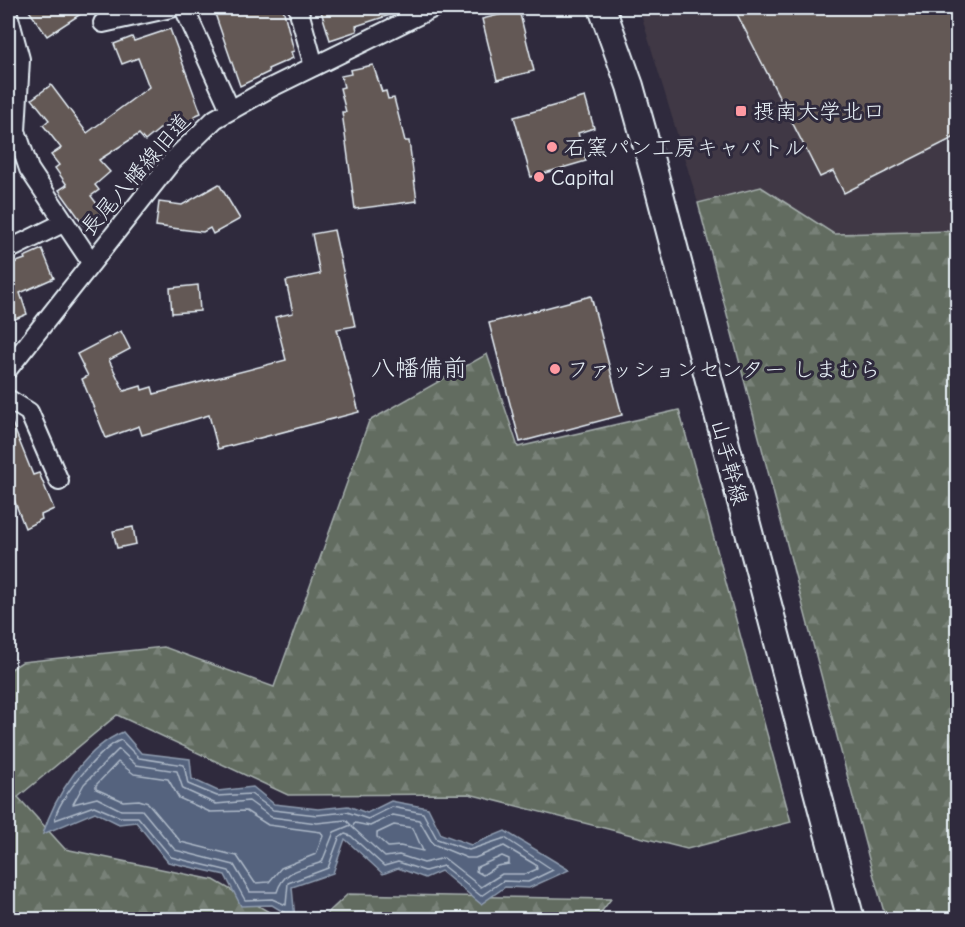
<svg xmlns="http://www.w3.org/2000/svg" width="965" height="927" viewBox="0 0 965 927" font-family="'Comic Neue','Klee One',sans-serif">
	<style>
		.built { fill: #3f3844 }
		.forest { fill: url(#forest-firs); stroke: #a5aeac; stroke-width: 1.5 }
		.water { fill: #54637e; stroke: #8f9caf; stroke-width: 1.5 }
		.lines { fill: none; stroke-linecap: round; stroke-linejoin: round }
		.shore { stroke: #adb8c7; stroke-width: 1.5 }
		.building { fill: #645854; stroke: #e8f1f8; stroke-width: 1.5 }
		.minor-casing { stroke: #e8f1f8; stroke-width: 22 }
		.secondary-casing { stroke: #e8f1f8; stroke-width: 30 }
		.minor { stroke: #2f2a3d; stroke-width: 18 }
		.secondary { stroke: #2f2a3d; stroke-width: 26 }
		.poi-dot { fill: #ff9aa2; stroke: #2f2a3d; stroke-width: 2 }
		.labels { text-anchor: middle; stroke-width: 6; stroke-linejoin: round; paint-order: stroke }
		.poi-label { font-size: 22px; fill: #e8f1f8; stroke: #2f2a3d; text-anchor: start }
		.street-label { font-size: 22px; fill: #e8f1f8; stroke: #2f2a3d }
		.neighbourhood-label { font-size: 24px; fill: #e8f1f8; stroke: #2f2a3d }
	</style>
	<defs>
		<pattern id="forest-firs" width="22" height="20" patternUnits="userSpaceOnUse" patternTransform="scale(1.5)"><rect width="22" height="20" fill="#626c60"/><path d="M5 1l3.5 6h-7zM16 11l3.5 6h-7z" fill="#788178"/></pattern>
	</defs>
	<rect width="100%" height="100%" fill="#2f2a3d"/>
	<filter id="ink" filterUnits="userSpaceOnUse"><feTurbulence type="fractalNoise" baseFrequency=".0167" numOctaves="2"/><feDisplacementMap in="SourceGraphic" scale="12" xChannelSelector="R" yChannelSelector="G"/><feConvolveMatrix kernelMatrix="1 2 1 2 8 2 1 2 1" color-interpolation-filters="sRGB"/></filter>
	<g filter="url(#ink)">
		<path class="built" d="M639,8H957V233L953,231L834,234L761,187L698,203Z"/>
		<g class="forest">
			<path d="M761,187L834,234L954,231L957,233V919H886L869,859L698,203Z"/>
			<path d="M487,354L518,447L679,410L791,822L687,849L469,794L288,795L117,715L18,797L65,849L214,880L281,919L8,920V671L22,662L164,647L274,687L369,421Z"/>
			<path d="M348,894L611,899L596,919L320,920Z"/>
		</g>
		<path class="water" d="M123,732L141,753L190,759L192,779L218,791L253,787L274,804L318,809L348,806L367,813L391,801L428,808L441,834L471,845L505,831L569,870L529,888L505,887L481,904L441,871L425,878L398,868L383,874L345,839L333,873L292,887L295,919L272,905L241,906L225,875L168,862L136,822L119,824L95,812L43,834C54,797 86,747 123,732Z"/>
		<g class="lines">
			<g class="shore">
				<path d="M121,740L139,758L184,765L188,784L217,796L251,794L273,810L317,815L347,812L368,819L392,807L423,813L437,839L469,850L505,838L553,870L528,882L503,881L481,896L443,866L425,871L398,862L384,866L351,836L345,834L339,838L328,868L288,883L286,905L272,899L245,900L229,871L171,857L138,817H120L94,806L55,820C55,802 103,745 121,740Z"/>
				<path d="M119,749L136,765L177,771L183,789L216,804L249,801L271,817L317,823L346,820L351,825L334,832L322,862C301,870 284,869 277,892H250L234,865L175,850L142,810H121L97,798L73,804L84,784Z"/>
				<path d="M118,762L134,774L168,779L179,798L210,812L246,811L268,825L321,832L323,836L316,854L281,868L269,882L255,883L237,856L181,842L148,803L139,800L123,801L96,789V785Z"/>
				<path d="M393,815L419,820L433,844L467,858H475L504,846L536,865L537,869L526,874H502L481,887L444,858L424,863L399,855L385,857L352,827L355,823L370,826Z"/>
				<path d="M394,825L413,828L423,851L400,846L388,847L377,837V833Z"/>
				<path d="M502,856L509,859V864L497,866L483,875L476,871L477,867Z"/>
			</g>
		</g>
		<g class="building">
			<path d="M27,8H90L47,36Z"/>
			<path d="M213,8H283L294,51L291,52L293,58L268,69L269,72L240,86Z"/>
			<path d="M320,8H401L402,11L356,26L357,31L330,40Z"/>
			<path d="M734,8H957V136L844,193L833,171L820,177Z"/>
			<path d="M519,10L534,71L497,80L482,19Z"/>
			<path d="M170,29L201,113L194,116L195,119L175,127L172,119L145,141L139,134L99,160L110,172L95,185L99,190L91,196L103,212L84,225L59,190L67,185L55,168L59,165L51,155L61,148L43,125L49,120L32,99L51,85L87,133L149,87L138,58L122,64L114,44L132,37L134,41Z"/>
			<path d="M373,65L382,92L386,91L388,99L394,98L405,141H409L417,201L355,209L342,112H346L340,88L344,87L341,76L351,74L350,70Z"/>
			<path d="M585,97L594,128L578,133L586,161L531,177L514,117Z"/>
			<path d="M219,184L240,219L213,234L210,228L203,232L156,226L159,202L182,205Z"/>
			<path d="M334,230L355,326L337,329L359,412L218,449L209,415L142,435L139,426L106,438L82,379L88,376L77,354L121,331L130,349L109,360L124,391L141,386L142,390L152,387L154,394L286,360L275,317L293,313L286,281L320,274L312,234Z"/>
			<path d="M42,249L54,278L20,293L27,314L8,322V265L25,259L24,257Z"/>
			<path d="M198,285L200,311L172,313L170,288Z"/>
			<path d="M591,296L622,415L520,442L489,323Z"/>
			<path d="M8,413L33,475L39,473L54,509L41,515L42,519L25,528L8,484Z"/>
			<path d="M133,527L136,544L117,548L113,531Z"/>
		</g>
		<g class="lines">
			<g class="minor-casing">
				<g id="minor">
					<path d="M184,8L230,109"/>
					<path d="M298,8L314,66"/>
					<path d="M8,14L20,59L16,131L29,169L91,262"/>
					<path d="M103,23L171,8"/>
					<path d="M8,250L63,223"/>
					<path d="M8,369L172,161L215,119L270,88L433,8"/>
					<path d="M8,399L29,412L59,481"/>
				</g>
			</g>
			<g class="secondary-casing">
				<path id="secondary" d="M602,8L630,86L659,190L851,920"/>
			</g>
			<use href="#minor" class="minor"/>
			<use href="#secondary" class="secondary"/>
		</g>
	</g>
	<g class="poi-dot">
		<rect x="735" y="105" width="12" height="12" rx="3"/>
		<circle cx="552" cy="147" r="6"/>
		<circle cx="539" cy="177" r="6"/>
		<circle cx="555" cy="369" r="6"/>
	</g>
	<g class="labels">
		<g class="poi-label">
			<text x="753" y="119">摂南大学北口</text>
			<text x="564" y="155">石窯パン工房キャパトル</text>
			<text x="551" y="185">Capital</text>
			<text x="567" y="377">ファッションセンター しまむら</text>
		</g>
		<g class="street-label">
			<text transform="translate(135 174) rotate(-49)" y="8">長尾八幡線旧道</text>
			<text transform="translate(730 462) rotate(75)" y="8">山手幹線</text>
		</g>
		<g class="neighbourhood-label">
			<text x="419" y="376">八幡備前</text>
		</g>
	</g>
	<rect width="965" height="927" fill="none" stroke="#2f2a3d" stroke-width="30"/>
	<rect x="15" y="15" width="935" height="897" fill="none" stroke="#e8f1f8" stroke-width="2" filter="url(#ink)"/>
</svg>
